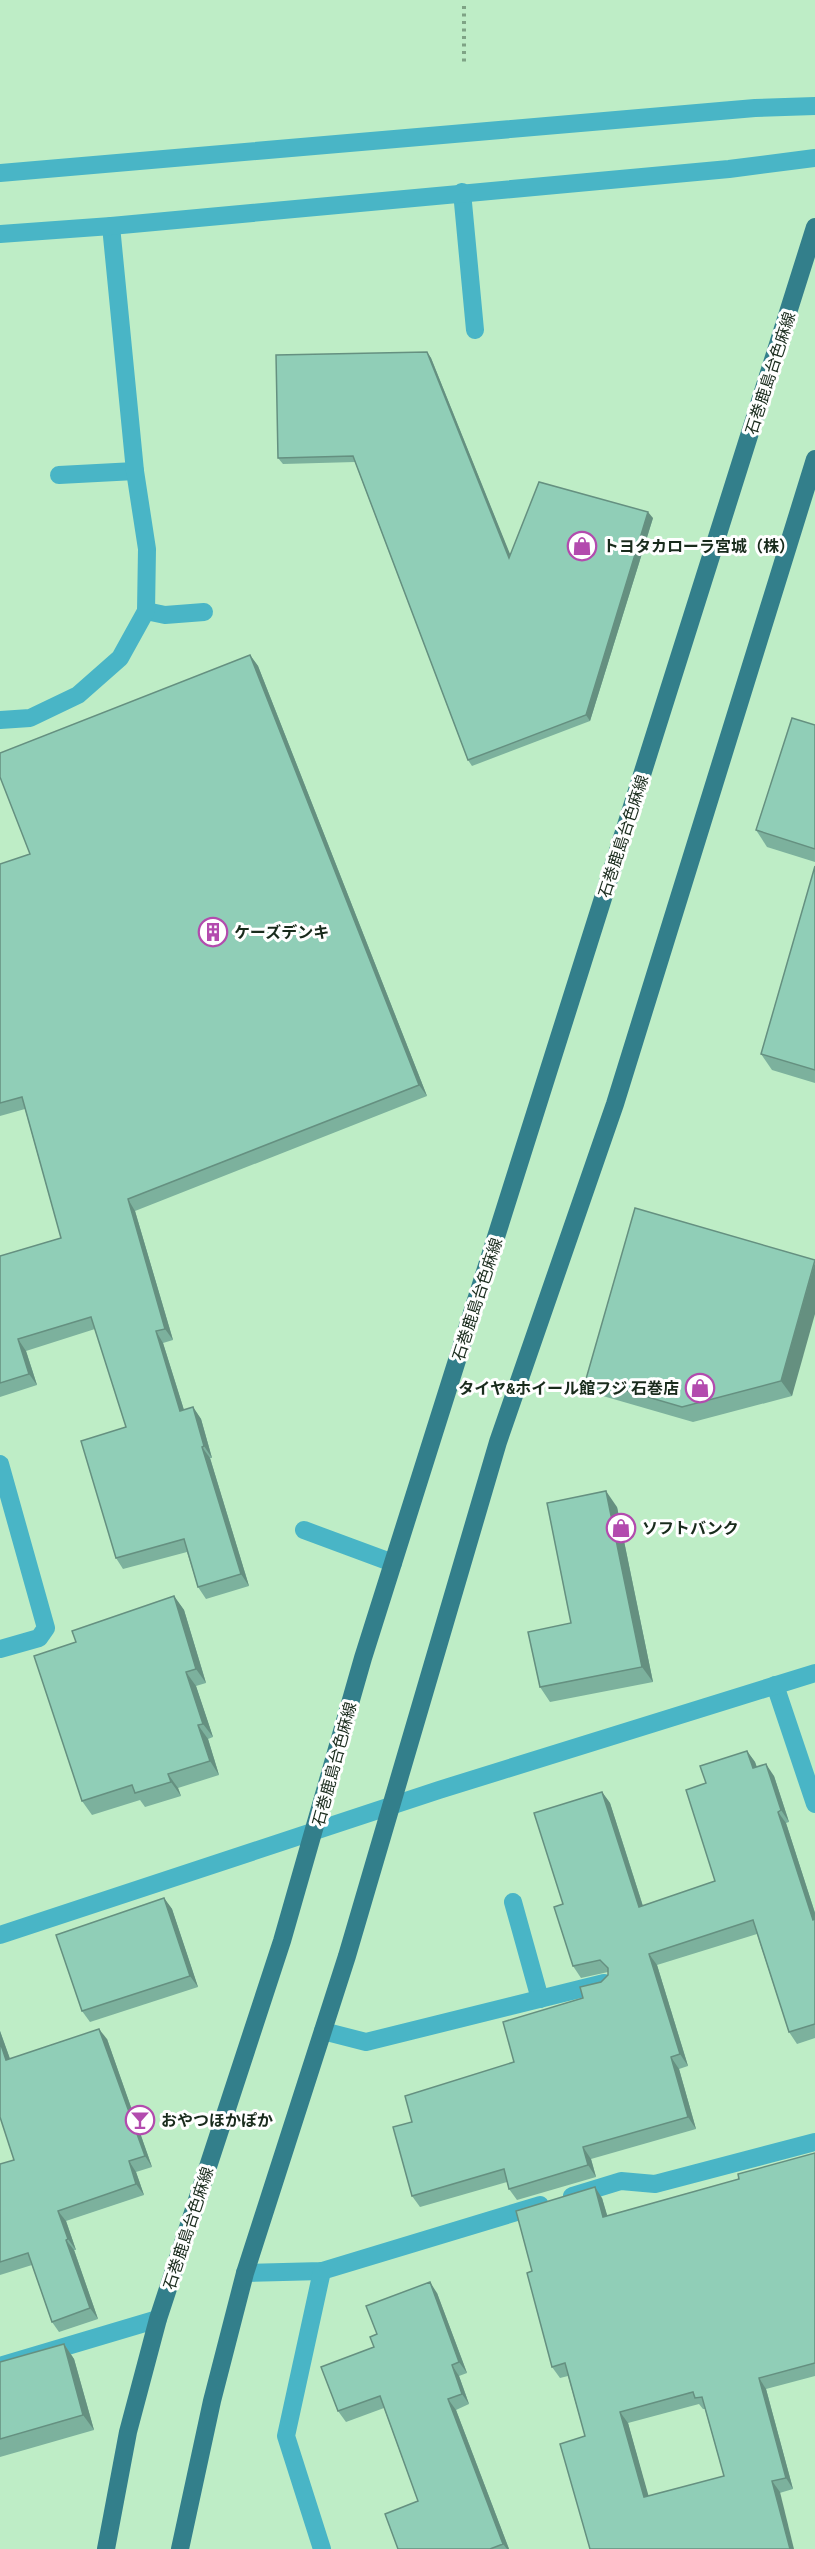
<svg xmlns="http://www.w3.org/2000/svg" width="815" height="2549" viewBox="0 0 815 2549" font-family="'Archivo Narrow','Noto Sans JP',sans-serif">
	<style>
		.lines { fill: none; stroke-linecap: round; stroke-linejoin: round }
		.path { stroke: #7fa385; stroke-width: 4; stroke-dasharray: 3 4.5; stroke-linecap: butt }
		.service { stroke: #49b5c6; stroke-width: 18 }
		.minor { stroke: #49b5c6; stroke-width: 18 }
		.tertiary { stroke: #49b5c6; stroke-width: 18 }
		.primary { stroke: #337f8b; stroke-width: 18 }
		.wall { fill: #7cb19d; fill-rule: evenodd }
		.shaded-wall { fill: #659080 }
		.building { fill: #90ceb7; stroke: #659080; stroke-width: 1.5; fill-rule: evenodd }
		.labels { text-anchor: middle; stroke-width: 6; stroke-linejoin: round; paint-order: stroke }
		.street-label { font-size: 16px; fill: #192b1c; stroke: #fff }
		.poi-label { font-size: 16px; font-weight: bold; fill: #192b1c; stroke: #fff; text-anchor: start }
	</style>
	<rect width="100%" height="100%" fill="#beedc6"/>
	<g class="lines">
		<path class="path" d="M464,6V63"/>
		<g class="service">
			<path d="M462,192L475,330"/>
			<path d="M59,475L135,471"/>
			<path d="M146,611L165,615L204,612"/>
			<path d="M304,1530L393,1563"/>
			<path d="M513,1902L540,1999"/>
			<path d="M323,2031L366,2042L604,1983"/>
			<path d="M0,2366L158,2319"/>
		</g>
		<g class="minor">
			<path d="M0,720L30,718L78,695L120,658L146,611L147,549L135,471L111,226"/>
			<path d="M0,1464L46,1628L39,1638L0,1649"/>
			<path d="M775,1685L815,1804"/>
			<path d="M572,2196L621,2181L655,2184L815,2142"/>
			<path d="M245,2273L322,2271L540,2205"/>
			<path d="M322,2549L286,2436L322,2271"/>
		</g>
		<g class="tertiary">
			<path d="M0,173L755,108L815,106"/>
			<path d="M0,234L111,226L729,169L815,158"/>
			<path d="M0,1935L439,1790L815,1673"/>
		</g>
		<g class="primary">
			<path d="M106,2549L128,2432L158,2319L282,1941L363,1658L815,227"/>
			<path d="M180,2549L212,2401L245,2273L347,1956L498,1442L615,1104L815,459"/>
		</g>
	</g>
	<g class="wall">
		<path d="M427,352L431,358L510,555L653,518L590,721L472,766L468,760L355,462L283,464L278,458Z"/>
		<path d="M250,655L258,666L427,1096L135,1211L173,1340L163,1343L184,1410L193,1407L201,1419L212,1458H210L249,1586L206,1599L198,1587L187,1552L123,1569L116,1558L126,1427L95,1329L26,1351L37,1385L0,1397V1256L61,1238L25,1109L0,1116V864L30,854Z"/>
		<path d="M815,725V862L767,847L756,830Z"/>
		<path d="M815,866V1083L772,1070L761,1054Z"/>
		<path d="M815,1260L792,1396L693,1422L596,1394L586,1379Z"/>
		<path d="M617,1507L653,1682L550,1702L540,1687L571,1623Z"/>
		<path d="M174,1596L184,1610L206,1683L196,1686L213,1737L208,1739L219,1775L178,1788L181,1796L145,1807L140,1800L92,1815L82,1801L76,1642Z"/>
		<path d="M747,1751L755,1762L757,1767L774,1776L789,1822L786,1823L815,1913V2038L797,2044L789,2032L757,1934L657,1965L688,2066L679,2069L696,2129L591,2159L596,2177L517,2200L509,2189L507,2182L420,2207L412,2196V2122L514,2062L608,1975V1972L581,1978L573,1966L563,1904L602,1792L610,1803L643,1906L715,1881L706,1783Z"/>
		<path d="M164,1898L172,1909L198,1987L90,2022L82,2011Z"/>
		<path d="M0,2031L10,2059L107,2039L152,2167L136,2172L144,2195L66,2221L76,2250H74L98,2319L59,2332L52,2322L32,2265L0,2275V2164L14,2160L0,2117Z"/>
		<path d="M815,2153V2376L766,2389L793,2489L590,2549L585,2436L568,2376L560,2378L552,2367L532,2271L602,2198L607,2216L739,2179ZM699,2404L703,2409H705L724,2476L648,2496L628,2423Z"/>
		<path d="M437,2293L467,2373L459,2376L469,2404L456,2410L509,2549H398L418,2501L384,2408L346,2422L338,2411L374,2347L377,2334Z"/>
		<path d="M64,2344L74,2359L94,2430L0,2457V2362Z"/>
	</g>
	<g class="shaded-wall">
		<path d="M427,352L431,358L514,564L509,558Z"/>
		<path d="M648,512L653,518L590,721L586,715Z"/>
		<path d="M250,655L258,666L427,1096L419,1085Z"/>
		<path d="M128,1199L135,1211L173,1340L165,1329Z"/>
		<path d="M815,1262V1314L792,1396L781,1381Z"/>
		<path d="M156,1331L163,1343L188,1423L180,1411Z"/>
		<path d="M18,1339L26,1351L37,1385L29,1374Z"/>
		<path d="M193,1407L201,1419L212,1458L204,1446Z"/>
		<path d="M202,1447L210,1458L249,1586L241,1574Z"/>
		<path d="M606,1491L617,1507L653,1682L642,1667Z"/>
		<path d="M174,1596L184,1610L206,1683L196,1669Z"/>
		<path d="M186,1672L196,1686L213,1737L203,1724Z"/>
		<path d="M198,1725L208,1739L219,1775L210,1761Z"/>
		<path d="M747,1751L755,1762L761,1780L753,1768Z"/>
		<path d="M766,1764L774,1776L789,1822L781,1810Z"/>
		<path d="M168,1774L178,1788L181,1796L171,1782Z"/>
		<path d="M602,1792L610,1803L647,1919L639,1907Z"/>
		<path d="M778,1812L786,1823L815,1913V1923L813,1920Z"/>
		<path d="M164,1898L172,1909L198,1987L190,1976Z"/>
		<path d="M649,1954L657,1965L688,2066L680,2054Z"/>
		<path d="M99,2029L107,2039L152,2167L145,2156Z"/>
		<path d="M0,2031L14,2070L6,2060L0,2042Z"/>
		<path d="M671,2057L679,2069L696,2129L688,2117Z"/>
		<path d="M583,2147L591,2159L596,2177L588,2165Z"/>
		<path d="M129,2161L136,2172L144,2195L136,2184Z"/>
		<path d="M595,2187L602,2198L611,2228L603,2217Z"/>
		<path d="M58,2211L66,2221L76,2250L68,2239Z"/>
		<path d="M66,2240L74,2250L98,2319L90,2308Z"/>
		<path d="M430,2282L437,2293L467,2373L459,2362Z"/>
		<path d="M64,2344L74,2359L94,2430L83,2415Z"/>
		<path d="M452,2365L459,2376L469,2404L462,2394Z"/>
		<path d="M759,2378L766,2389L793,2489L786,2478Z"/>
		<path d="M448,2399L456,2410L509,2549H507L503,2544Z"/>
		<path d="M620,2412L628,2423L652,2508L644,2497Z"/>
		<path d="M772,2481L780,2492L794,2549H790Z"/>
	</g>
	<g class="building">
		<path d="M427,352L509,558L539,482L648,512L586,715L468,760L353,456L278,458L276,355Z"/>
		<path d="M250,655L419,1085L128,1199L165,1329L156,1331L180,1411L193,1407L204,1446L202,1447L241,1574L198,1587L184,1539L116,1558L81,1441L126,1427L91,1317L18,1339L29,1374L0,1383V1256L61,1238L22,1097L0,1103V864L30,854L0,777V753Z"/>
		<path d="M792,718L815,725V849L756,830Z"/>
		<path d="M815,866V1070L761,1054Z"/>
		<path d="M635,1208L815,1260L781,1381L682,1407L586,1379Z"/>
		<path d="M606,1491L642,1667L540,1687L528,1632L571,1623L547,1503Z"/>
		<path d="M174,1596L196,1669L186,1672L203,1724L198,1725L210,1761L168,1774L171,1782L135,1793L132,1785L82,1801L34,1656L76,1642L72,1631Z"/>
		<path d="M747,1751L753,1768L766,1764L781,1810L778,1812L813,1920L815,1919V2024L789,2032L753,1920L649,1954L680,2054L671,2057L688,2117L583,2147L588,2165L509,2189L504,2169L412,2196L393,2127L412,2122L405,2096L514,2062L503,2022L583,1998L580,1987L601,1982L608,1975V1968L600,1960L573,1966L554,1907L563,1904L534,1813L602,1792L639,1907L715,1881L686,1790L706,1783L700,1766Z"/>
		<path d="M164,1898L190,1976L82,2011L56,1935Z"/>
		<path d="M99,2029L145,2156L129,2161L136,2184L58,2211L68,2239L66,2240L90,2308L52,2322L28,2253L0,2262V2164L14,2160L0,2117V2042L6,2060Z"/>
		<path d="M815,2153V2363L759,2378L786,2478L772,2481L790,2549H590L560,2444L585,2436L565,2363L552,2367L527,2273L532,2271L516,2211L595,2187L603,2217L739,2179L738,2174ZM693,2392L695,2398L702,2397L724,2476L644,2497L620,2412Z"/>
		<path d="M430,2282L459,2362L452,2365L462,2394L448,2399L503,2544L490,2549H398L385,2514L418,2501L380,2396L338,2411L321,2367L374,2347L370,2337L377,2334L366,2306Z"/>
		<path d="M64,2344L83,2415L0,2439V2362Z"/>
	</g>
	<defs>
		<g id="shop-ring" transform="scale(1.5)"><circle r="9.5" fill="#fff" stroke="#b34bae" stroke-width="1.5"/><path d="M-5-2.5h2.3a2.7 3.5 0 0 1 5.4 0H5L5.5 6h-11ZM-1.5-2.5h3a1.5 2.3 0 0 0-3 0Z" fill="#b34bae"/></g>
		<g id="building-ring" transform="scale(1.5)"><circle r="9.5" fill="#fff" stroke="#b34bae" stroke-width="1.5"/><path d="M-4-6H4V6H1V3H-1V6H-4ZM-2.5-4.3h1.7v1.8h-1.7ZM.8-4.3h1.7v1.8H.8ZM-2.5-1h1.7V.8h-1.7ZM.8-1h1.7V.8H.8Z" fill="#b34bae"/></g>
		<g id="bar-ring" transform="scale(1.5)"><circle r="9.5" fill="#fff" stroke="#b34bae" stroke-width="1.5"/><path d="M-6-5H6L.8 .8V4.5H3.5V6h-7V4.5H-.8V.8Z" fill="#b34bae"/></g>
	</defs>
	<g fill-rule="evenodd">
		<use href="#shop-ring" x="582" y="546"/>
		<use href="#building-ring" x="213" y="932"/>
		<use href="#shop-ring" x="700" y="1388"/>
		<use href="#shop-ring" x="621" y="1528"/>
		<use href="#bar-ring" x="140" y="2120"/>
	</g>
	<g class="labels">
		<g class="street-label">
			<text transform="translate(770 373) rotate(-72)" y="6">石巻鹿島台色麻線</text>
			<text transform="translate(623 836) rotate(-72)" y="6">石巻鹿島台色麻線</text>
			<text transform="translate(477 1299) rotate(-72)" y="6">石巻鹿島台色麻線</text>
			<text transform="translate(334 1764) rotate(-75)" y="6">石巻鹿島台色麻線</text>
			<text transform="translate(188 2228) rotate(-72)" y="6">石巻鹿島台色麻線</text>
		</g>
		<g class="poi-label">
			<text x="603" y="552">トヨタカローラ宮城（株）</text>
			<text x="234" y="938">ケーズデンキ</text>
			<text x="679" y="1394" text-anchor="end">タイヤ&amp;ホイール館フジ 石巻店</text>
			<text x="642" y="1534">ソフトバンク</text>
			<text x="161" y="2126">おやつほかぽか</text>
		</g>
	</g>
</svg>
